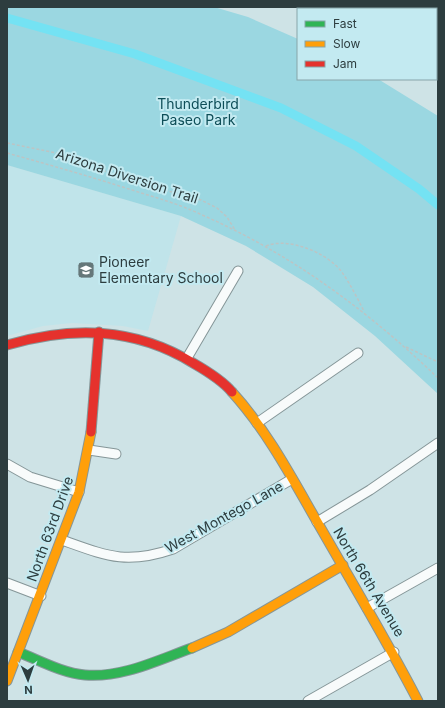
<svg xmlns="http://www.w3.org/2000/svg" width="445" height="708" viewBox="0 0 445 708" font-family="Inter,sans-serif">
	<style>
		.built { fill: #c0e4ea }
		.green { fill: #9bd7e1 }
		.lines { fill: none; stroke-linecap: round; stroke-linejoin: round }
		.canal { stroke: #74e2f3; stroke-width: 9 }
		.lane-casing { stroke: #859698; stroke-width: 6 }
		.street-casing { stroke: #859698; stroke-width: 11 }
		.fast-casing { stroke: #859698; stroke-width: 11 }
		.slow-casing { stroke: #859698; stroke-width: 11 }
		.jam-casing { stroke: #859698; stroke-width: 11 }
		.path { stroke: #bdc4c4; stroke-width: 1.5; stroke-dasharray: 3 2; stroke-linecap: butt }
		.lane { stroke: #f8fbfb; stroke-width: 4.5 }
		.street { stroke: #f8fbfb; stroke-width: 9 }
		.fast { stroke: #30b455; stroke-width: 9 }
		.slow { stroke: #ff9f0a; stroke-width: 9 }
		.jam { stroke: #e5322d; stroke-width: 9 }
		.labels { text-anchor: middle; stroke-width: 4; stroke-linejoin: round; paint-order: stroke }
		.park-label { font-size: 14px; fill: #0e4e58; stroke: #c3eaf1 }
		.street-label { font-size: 14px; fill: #2d3d3f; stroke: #c3eaf1 }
		.poi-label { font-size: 14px; fill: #2d3d3f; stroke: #c3eaf1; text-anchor: start }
	</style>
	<rect width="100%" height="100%" fill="#cee3e6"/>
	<path class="built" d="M7,165L181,216L148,331L123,326L72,323L43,326L7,336Z"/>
	<path class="green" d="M7,7H214L248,17L298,39V79H378L438,116V394L375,336L313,287L246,246L181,216L7,165Z"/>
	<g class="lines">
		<g class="canal">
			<path d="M340,7L347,9"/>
			<path d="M7,18L135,54L281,108L356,146L419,189L438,205"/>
			<path d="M436,34L438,35"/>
		</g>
		<g class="lane-casing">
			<g id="lane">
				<path d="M398,7L405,9"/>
				<path d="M436,18H438"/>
			</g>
		</g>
		<g class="street-casing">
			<g id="street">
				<path d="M187,358L238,271"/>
				<path d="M257,423L358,353"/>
				<path d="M89,450L116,454"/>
				<path d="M7,464L30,477L79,492"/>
				<path d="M317,522L370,490L438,443"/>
				<path d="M62,540C107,556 126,565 173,549L292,479"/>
				<path d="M7,583L41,596"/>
				<path d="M367,608L438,568"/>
				<path d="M308,701L394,652"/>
			</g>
		</g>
		<g class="fast-casing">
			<path id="fast" d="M18,652C39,660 62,673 85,675C122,678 158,660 192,648"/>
		</g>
		<g class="slow-casing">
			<g id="slow">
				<path d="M232,392C270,434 295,484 323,532C355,588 388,643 418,701"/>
				<path d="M192,648L228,632L343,565"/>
				<path d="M7,681L79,492L91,432"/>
			</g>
		</g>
		<g class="jam-casing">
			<g id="jam">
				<path d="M7,345C72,326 134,327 193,363C207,371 222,380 232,392"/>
				<path d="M91,432L99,332"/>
			</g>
		</g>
		<g class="path">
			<path d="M7,143L56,153L97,169L140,181L161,189L201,200L217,208L227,217L235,230"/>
			<path d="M7,153C50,165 92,177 135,191C157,198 179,204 200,214C290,253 367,310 438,378"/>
			<path d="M266,246C288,237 326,252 341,271C350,283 357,298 364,311"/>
			<path d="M406,347L438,362"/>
		</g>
		<use href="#lane" class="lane"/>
		<use href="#street" class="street"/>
		<use href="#fast" class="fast"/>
		<use href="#slow" class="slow"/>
		<use href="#jam" class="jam"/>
	</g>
	<defs>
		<g id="school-square" transform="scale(0.9)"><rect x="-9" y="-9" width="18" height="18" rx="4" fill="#657779" stroke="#c3eaf1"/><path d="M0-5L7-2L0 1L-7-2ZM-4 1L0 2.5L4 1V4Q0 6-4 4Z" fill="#fff"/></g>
	</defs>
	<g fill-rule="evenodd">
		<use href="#school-square" x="86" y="270"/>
	</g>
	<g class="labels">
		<g class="park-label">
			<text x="198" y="109">Thunderbird<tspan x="198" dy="16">Paseo Park</tspan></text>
		</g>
		<g class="street-label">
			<text transform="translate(127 176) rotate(18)" y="5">Arizona Diversion Trail</text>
			<text transform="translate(224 517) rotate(-29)" y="5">West Montego Lane</text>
			<text transform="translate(50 529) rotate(-70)" y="5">North 63rd Drive</text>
			<text transform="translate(369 582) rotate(59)" y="5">North 66th Avenue</text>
		</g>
		<g class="poi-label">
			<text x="99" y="267">Pioneer<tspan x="99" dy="16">Elementary School</tspan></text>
		</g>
	</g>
	<rect width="445" height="708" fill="none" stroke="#2d3d3f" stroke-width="16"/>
	<rect x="297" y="8" width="140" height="72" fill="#c3eaf1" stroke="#87a5aa"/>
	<rect x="305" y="21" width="20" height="6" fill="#30b455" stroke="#87a5aa"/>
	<text x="333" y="28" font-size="12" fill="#2d3d3f">Fast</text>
	<rect x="305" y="41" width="20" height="6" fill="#ff9f0a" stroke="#87a5aa"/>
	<text x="333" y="48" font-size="12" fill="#2d3d3f">Slow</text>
	<rect x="305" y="61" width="20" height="6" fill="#e5322d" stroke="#87a5aa"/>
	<text x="333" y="68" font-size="12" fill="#2d3d3f">Jam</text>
	<g transform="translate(28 680) rotate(178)" stroke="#c3eaf1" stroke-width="3" paint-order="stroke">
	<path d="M0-3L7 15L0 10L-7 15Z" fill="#2d3d3f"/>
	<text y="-6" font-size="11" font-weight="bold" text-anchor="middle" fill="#2d3d3f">N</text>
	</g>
</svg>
